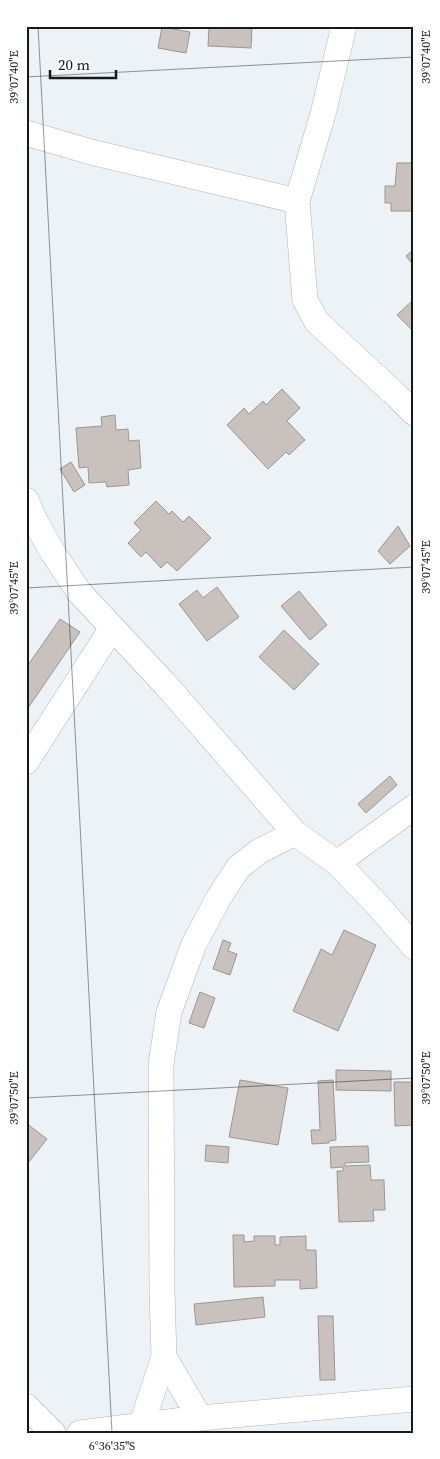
<svg xmlns="http://www.w3.org/2000/svg" width="440" height="1459" viewBox="0 0 440 1459" font-family="'Source Serif 4',serif">
	<style>
		.building { fill: #c8c1be; stroke: #9c9693 }
		.lines { fill: none; stroke-linecap: round; stroke-linejoin: round }
		.street-casing { stroke: #afb4b9; stroke-width: 26 }
		.street { stroke: #fff; stroke-width: 25 }
		.ticks { fill: none; stroke: #16181a; stroke-width: 1; stroke-opacity: 0.45 }
		.neatline { fill: none; stroke: #16181a; stroke-width: 2 }
		.ticks-label { font-size: 12px; text-anchor: middle; fill: #16181a }
	</style>
	<rect width="100%" height="100%" fill="#edf2f7"/>
	<g class="building">
		<path d="M209,26H252L251,48L208,46Z"/>
		<path d="M162,27L190,32L186,53L158,48Z"/>
		<path d="M397,163H414V211H391V203H385V186H395Z"/>
		<path d="M414,249V266L406,256Z"/>
		<path d="M414,299V332L397,315Z"/>
		<path d="M282,389L300,408L287,421L305,440L289,455L286,452L268,469L227,425L244,408L249,414L263,401L266,405Z"/>
		<path d="M115,415L116,430L128,429L129,441L139,440L141,468L128,470L129,485L107,487L106,482L89,483L88,467L79,468L76,428L102,426L101,417Z"/>
		<path d="M71,462L85,485L74,492L60,469Z"/>
		<path d="M156,501L169,514L172,511L183,522L189,516L211,538L177,571L167,562L161,568L146,552L141,557L128,543L141,530L134,523Z"/>
		<path d="M398,526L410,546L390,564L378,551Z"/>
		<path d="M217,587L239,617L207,641L179,604L197,590L203,598Z"/>
		<path d="M299,591L327,625L310,640L281,606Z"/>
		<path d="M60,619L80,632L26,711V668Z"/>
		<path d="M284,630L319,664L294,690L259,657Z"/>
		<path d="M390,776L397,785L366,813L358,804Z"/>
		<path d="M344,930L376,945L338,1031L293,1011L321,949L332,955Z"/>
		<path d="M223,940L231,943L228,951L237,954L230,975L213,969Z"/>
		<path d="M200,992L215,998L204,1028L189,1023Z"/>
		<path d="M336,1070L391,1071V1091L336,1090Z"/>
		<path d="M240,1080L288,1088L278,1145L229,1137Z"/>
		<path d="M333,1080L336,1140L329,1141V1143L312,1144L311,1130H320L318,1081Z"/>
		<path d="M394,1082H414V1125L395,1126Z"/>
		<path d="M26,1123L47,1139L28,1163L26,1161Z"/>
		<path d="M206,1145L229,1147L228,1163L205,1161Z"/>
		<path d="M368,1146L369,1162L345,1163V1166L370,1165L371,1180H384L385,1210H373L374,1221L339,1222L337,1171H343V1167L331,1168L330,1147Z"/>
		<path d="M233,1235H244V1242L254,1241V1236H275V1245H280V1237L306,1236V1250H316L317,1288L300,1289V1280H275V1286L234,1287Z"/>
		<path d="M263,1297L265,1317L196,1325L194,1304Z"/>
		<path d="M318,1316H333L335,1380H320Z"/>
	</g>
	<g class="lines">
		<g class="street-casing">
			<g id="street">
				<path d="M344,26L323,114L297,201L305,300L317,322L398,397L414,413"/>
				<path d="M26,133L91,152L297,201"/>
				<path d="M26,500L35,521L53,553L79,592L165,684L295,833L337,863L374,901L414,947"/>
				<path d="M26,762L112,628"/>
				<path d="M337,863L414,807"/>
				<path d="M26,1406L53,1433"/>
				<path d="M200,1418L164,1357L162,1291L161,1064L169,1012L194,944L218,899L238,868L258,852L295,833"/>
				<path d="M141,1426L164,1357"/>
				<path d="M80,1433L200,1418L414,1399"/>
			</g>
		</g>
		<use href="#street" class="street"/>
	</g>
	<path class="ticks" d="M38,26L112,1433M26,77L414,57M26,588L414,567M26,1098L414,1078"/>
	<rect width="440" height="1459" fill="none" stroke="#ffffff" stroke-width="55"/>
	<path d="M50 70v8h66v-8" fill="none" stroke="#16181a" stroke-width="2.5"/>
	<text x="58" y="70" font-size="15" fill="#16181a" stroke="#ffffff" stroke-width="4" paint-order="stroke">20 m</text>
	<rect x="28" y="28" width="384" height="1404" class="neatline"/>
	<g class="ticks-label">
		<text transform="translate(426 57) rotate(-90)" y="4">39°07'40"E</text>
		<text transform="translate(14 77) rotate(-90)" y="4">39°07'40"E</text>
		<text transform="translate(426 567) rotate(-90)" y="4">39°07'45"E</text>
		<text transform="translate(14 588) rotate(-90)" y="4">39°07'45"E</text>
		<text transform="translate(426 1078) rotate(-90)" y="4">39°07'50"E</text>
		<text transform="translate(14 1098) rotate(-90)" y="4">39°07'50"E</text>
		<text x="112" y="1450">6°36'35"S</text>
	</g>
</svg>
